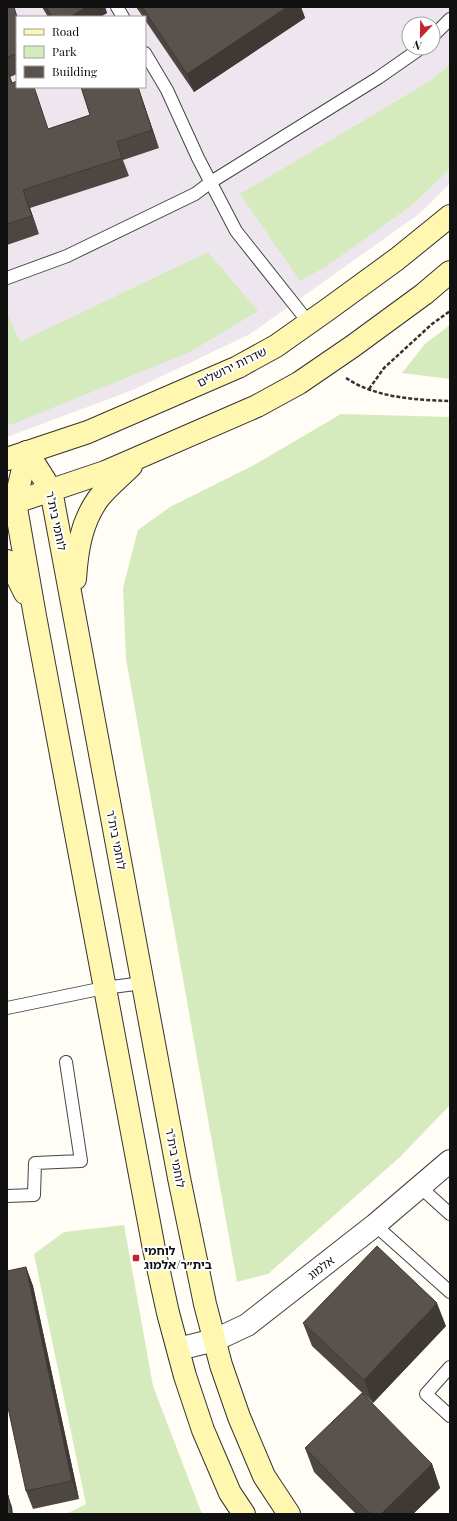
<svg xmlns="http://www.w3.org/2000/svg" width="457" height="1521" viewBox="0 0 457 1521" font-family="'Playfair Display','Noto Sans Hebrew',serif">
	<style>
		.industrial { fill: #eee6ef; fill-rule: evenodd }
		.green { fill: #d5ebbd }
		.lines { fill: none; stroke-linecap: round; stroke-linejoin: round }
		.lane-casing { stroke: #444; stroke-width: 14 }
		.street-casing { stroke: #444; stroke-width: 24 }
		.secondary-casing { stroke: #333; stroke-width: 24 }
		.path { stroke: #333; stroke-width: 2.5; stroke-dasharray: 4 2; stroke-linecap: butt }
		.lane { stroke: #fff; stroke-width: 12 }
		.street { stroke: #fff; stroke-width: 22 }
		.secondary { stroke: #fff6b0; stroke-width: 22 }
		.wall { fill: #4d4742 }
		.shaded-wall { fill: #3f3936 }
		.building { fill: #5a524d; stroke: #3f3936 }
		.poi-dot { fill: #c4262e; stroke: #fff; stroke-width: 1.5 }
		.labels { text-anchor: middle; stroke-width: 4; stroke-linejoin: round; paint-order: stroke }
		.street-label { font-size: 12px; fill: #111; stroke: #fff }
		.poi-label { font-size: 12px; font-weight: bold; fill: #111; stroke: #fff; text-anchor: start }
	</style>
	<rect width="100%" height="100%" fill="#fffdf5"/>
	<path class="industrial" d="M7,7H450V183L419,214L250,334L133,390L7,437ZM17,17H145V87H17ZM409,24H433V48H409Z"/>
	<g class="green">
		<path d="M450,65V169L412,205L327,266L300,281L240,194L430,81Z"/>
		<path d="M208,252L258,311L190,352L13,424L7,425V312L20,342Z"/>
		<path d="M450,325V379L402,373L425,344Z"/>
		<path d="M341,414L450,417V1105L400,1157L268,1274L237,1282L126,659L123,588L138,530L170,507L254,465Z"/>
		<path d="M124,1225L153,1386L202,1514H66L86,1504L34,1254L64,1232Z"/>
	</g>
	<g class="lines">
		<g class="lane-casing">
			<g id="lane">
				<path d="M117,7L123,17"/>
				<path d="M433,36L450,19"/>
				<path d="M145,53L167,90L198,158L236,231L309,323"/>
				<path d="M7,278L67,256L195,194L211,182L378,78L421,48"/>
				<path d="M7,1008L104,988L143,983"/>
				<path d="M419,1186L450,1214"/>
				<path d="M7,1196L34,1195L35,1163L81,1161L66,1062"/>
				<path d="M375,1225L450,1292"/>
				<path d="M450,1367L426,1394L450,1416"/>
			</g>
		</g>
		<g class="street-casing">
			<path id="street" d="M178,1349L215,1340L247,1325L375,1225L450,1161"/>
		</g>
		<g class="secondary-casing">
			<g id="secondary">
				<path d="M27,452L51,490L179,1178L205,1304L221,1365L239,1417L264,1476L289,1514"/>
				<path d="M27,452L15,502L35,616L154,1249L168,1313L185,1376L203,1430L230,1493L244,1514"/>
				<path d="M7,459L88,432L238,367L276,346L327,310L397,259L450,216"/>
				<path d="M7,505L105,472L257,406L299,383L353,346L424,294L450,272"/>
				<path d="M7,561L17,577L25,593"/>
				<path d="M75,579C77,550 81,523 98,499C107,487 120,477 131,466"/>
			</g>
		</g>
		<g class="path">
			<path d="M346,378C376,398 416,400 450,401"/>
			<path d="M369,389L384,368L432,324L450,311"/>
		</g>
		<use href="#lane" class="lane"/>
		<use href="#street" class="street"/>
		<use href="#secondary" class="secondary"/>
	</g>
	<g class="wall">
		<path d="M7,7L17,17V74L10,77L12,83L48,129L90,115L81,87H138L159,148L123,160L129,176L30,208L39,234L7,245Z"/>
		<path d="M42,7H105L107,13L100,17H48Z"/>
		<path d="M136,7H301L305,18L194,92L145,20V17H143Z"/>
		<path d="M26,1267L33,1286L79,1499L33,1509L26,1491Z"/>
		<path d="M303,1323L446,1326L373,1403L312,1346Z"/>
		<path d="M305,1448L432,1464L440,1488L413,1514H356L314,1472Z"/>
	</g>
	<g class="shaded-wall">
		<path d="M86,7H105L107,13L100,17H70Z"/>
		<path d="M287,7H301L305,18L194,92L187,74Z"/>
		<path d="M34,87L37,95L54,147Z"/>
		<path d="M138,87L159,148L152,130Z"/>
		<path d="M23,190L30,208L39,234L32,216Z"/>
		<path d="M26,1267L33,1286L79,1499L72,1481Z"/>
		<path d="M437,1303L446,1326L373,1403L364,1380Z"/>
		<path d="M432,1464L440,1488L413,1514H381Z"/>
		<path d="M8,1495L12,1507L13,1514H11Z"/>
	</g>
	<g class="building">
		<path d="M7,7H14L17,17V54L7,57Z"/>
		<path d="M46,7H86L70,17H52Z"/>
		<path d="M142,7H287L187,74Z"/>
		<path d="M7,69L12,83L17,81V87H34L48,129L90,115L81,87H138L152,130L117,142L122,158L23,190L32,216L7,224Z"/>
		<path d="M377,1246L437,1303L364,1380L303,1323Z"/>
		<path d="M26,1267L72,1481L26,1491L7,1403V1271Z"/>
		<path d="M362,1393L432,1464L381,1514H370L305,1448Z"/>
		<path d="M8,1495L11,1514H7V1496Z"/>
	</g>
	<rect class="poi-dot" x="132" y="1254" width="8" height="8" rx="2"/>
	<g class="labels">
		<g class="street-label">
			<text transform="translate(232 367) rotate(-26)" y="4">שדרות ירושלים</text>
			<text transform="translate(56 521) rotate(78)" y="4">לוחמי בית"ר</text>
			<text transform="translate(116 840) rotate(79)" y="4">לוחמי בית"ר</text>
			<text transform="translate(175 1158) rotate(79)" y="4">לוחמי בית"ר</text>
			<text transform="translate(321 1268) rotate(-38)" y="4">אלמוג</text>
		</g>
		<g class="poi-label">
			<text x="144" y="1255">לוחמי<tspan x="144" dy="14">בית״ר/אלמוג</tspan></text>
		</g>
	</g>
	<rect width="457" height="1521" fill="none" stroke="#111111" stroke-width="16"/>
	<rect x="16" y="16" width="130" height="72" fill="#ffffff" stroke="#a0a0a0"/>
	<rect x="24" y="29" width="20" height="6" fill="#fff6b0" stroke="#a0a0a0"/>
	<text x="52" y="36" font-size="12" fill="#111111">Road</text>
	<rect x="24" y="46" width="20" height="12" fill="#d5ebbd" stroke="#a0a0a0"/>
	<text x="52" y="56" font-size="12" fill="#111111">Park</text>
	<rect x="24" y="66" width="20" height="12" fill="#5a524d" stroke="#a0a0a0"/>
	<text x="52" y="76" font-size="12" fill="#111111">Building</text>
	<g transform="translate(421 36) rotate(202)"><circle r="19" fill="#ffffff" stroke="#a0a0a0"/>
	<path d="M0-3L7 15L0 10L-7 15Z" fill="#c4262e"/>
	<text y="-6" font-size="11" font-weight="bold" text-anchor="middle" fill="#111111">N</text>
	</g>
</svg>
